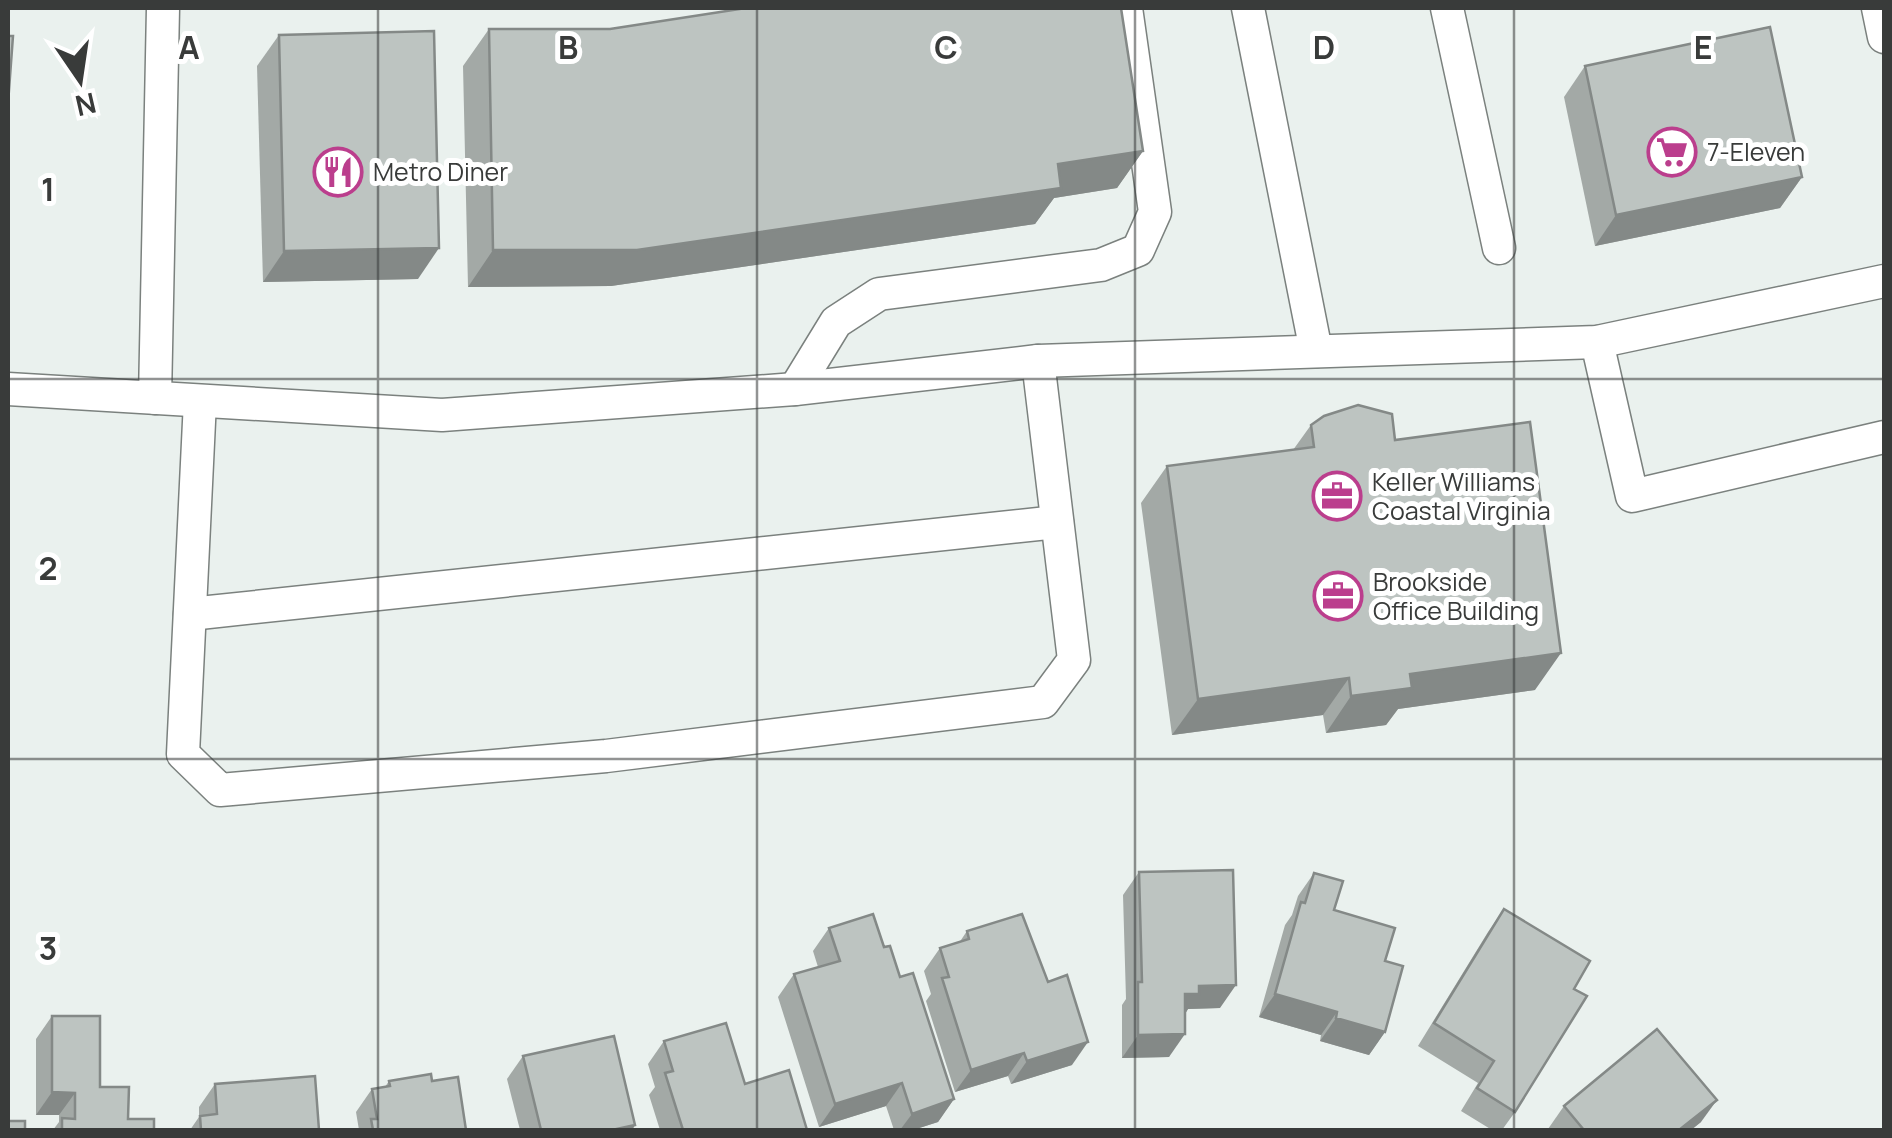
<svg xmlns="http://www.w3.org/2000/svg" width="1892" height="1138" viewBox="0 0 1892 1138" font-family="Manrope,sans-serif">
	<style>
		.lines { fill: none; stroke-linecap: round; stroke-linejoin: round }
		.lane-casing { stroke: #7b817e; stroke-width: 35 }
		.lane { stroke: #fff; stroke-width: 32 }
		.wall { fill: #a3a9a6 }
		.shaded-wall { fill: #848987 }
		.building { fill: #bdc4c1; stroke: #848987; stroke-width: 2.5 }
		.grid { fill: none; stroke: #393b3a; stroke-width: 2.5; stroke-opacity: 0.55 }
		.labels { text-anchor: middle; stroke-width: 10; stroke-linejoin: round; paint-order: stroke }
		.poi-label { font-size: 25px; fill: #393b3a; stroke: #fff; text-anchor: start }
		.grid-label { font-size: 32px; text-anchor: middle; font-weight: bold; fill: #393b3a; stroke: #fff; stroke-width: 10; stroke-linejoin: round; paint-order: stroke }
	</style>
	<rect width="100%" height="100%" fill="#eaf1ee"/>
	<g class="lines">
		<g class="lane-casing">
			<g id="lane">
				<path d="M1248,8L1316,351"/>
				<path d="M1447,8L1499,248"/>
				<path d="M1878,8L1884,37"/>
				<path d="M1597,342L1632,496L1884,437"/>
				<path d="M8,389L442,415L795,389L1038,361L1597,342L1884,281"/>
				<path d="M795,389L836,322L879,294L1101,265L1138,250L1155,212L1126,8"/>
				<path d="M155,398L163,8"/>
				<path d="M200,401L183,754L220,790L606,756L1043,702L1074,660L1038,361"/>
				<path d="M190,614L1057,522"/>
			</g>
		</g>
		<use href="#lane" class="lane"/>
	</g>
	<g class="wall">
		<path d="M489,29L1143,151L1117,188L1054,198L1035,224L611,286L468,287L463,66Z"/>
		<path d="M279,35L418,279L263,282L257,66Z"/>
		<path d="M1585,66L1802,177L1780,208L1595,246L1564,97Z"/>
		<path d="M1311,425L1395,440L1535,690L1398,709L1386,725L1326,733L1323,715L1172,735L1141,503L1167,466L1293,450Z"/>
		<path d="M1139,872L1220,1008L1188,1009L1185,1014L1169,1057L1122,1058V1005L1126,999L1123,895Z"/>
		<path d="M1314,873L1334,910L1385,961V1032L1369,1055L1320,1041L1321,1035L1259,1017L1285,925L1292,915L1298,896Z"/>
		<path d="M1504,909L1574,989L1515,1112L1502,1130H1492L1461,1111L1478,1083L1418,1046L1488,932Z"/>
		<path d="M829,928L884,947L900,977L954,1099L938,1122L913,1130H894L886,1106L819,1127L778,997L794,974L818,967L813,951Z"/>
		<path d="M967,931L1072,1065L1011,1084L1008,1076L955,1092L926,1001L931,994L924,971L940,948L959,943Z"/>
		<path d="M52,1016L100,1087L128,1119L154,1130H53L59,1122V1115H36V1039Z"/>
		<path d="M664,1041L745,1084L807,1130H660L649,1095L655,1087L648,1064Z"/>
		<path d="M523,1056L635,1125L632,1130H520L507,1079Z"/>
		<path d="M389,1081H432L466,1130H359L356,1112L372,1089L385,1087Z"/>
		<path d="M215,1084L319,1130H190L199,1117V1107Z"/>
		<path d="M1564,1106L1701,1122L1691,1130H1549L1548,1129Z"/>
	</g>
	<g class="shaded-wall">
		<path d="M1143,151L1117,188L1054,198L1035,224L611,286L468,287L493,250Z"/>
		<path d="M1802,177L1780,208L1595,246L1616,215Z"/>
		<path d="M439,248L418,279L263,282L284,251Z"/>
		<path d="M1561,653L1535,690L1398,709L1386,725L1326,733L1351,696L1410,674Z"/>
		<path d="M1349,678L1323,715L1172,735L1198,699Z"/>
		<path d="M1236,985L1220,1008L1188,1009L1183,1017L1185,994L1199,986Z"/>
		<path d="M1275,994L1337,1012L1321,1035L1259,1017Z"/>
		<path d="M1336,1018L1385,1032L1369,1055L1320,1041Z"/>
		<path d="M1185,1034L1169,1057L1122,1058L1138,1035Z"/>
		<path d="M1088,1042L1072,1065L1011,1084L1027,1061Z"/>
		<path d="M1024,1053L1008,1076L955,1092L971,1070Z"/>
		<path d="M902,1083L886,1106L819,1127L835,1104Z"/>
		<path d="M52,1092L75,1093L59,1115H36Z"/>
		<path d="M954,1099L938,1122L913,1130H900L912,1114Z"/>
		<path d="M1717,1100L1701,1122L1691,1130H1679Z"/>
		<path d="M635,1125L632,1130H612Z"/>
	</g>
	<g class="building">
		<path d="M746,8H1121L1143,151L1058,164L1061,188L637,250H493L489,29H610Z"/>
		<path d="M1770,27L1802,177L1616,215L1585,66Z"/>
		<path d="M434,31L439,248L284,251L279,35Z"/>
		<path d="M8,36H13L8,104Z"/>
		<path d="M1358,405L1392,414L1395,440L1530,422L1561,653L1410,674L1412,688L1351,696L1349,678L1198,699L1167,466L1314,447L1311,425L1324,416Z"/>
		<path d="M1233,870L1236,985L1199,986V994H1185V1034L1138,1035V982H1142L1139,872Z"/>
		<path d="M1314,873L1343,881L1334,910L1395,928L1385,961L1403,966L1385,1032L1336,1018L1337,1012L1275,994L1301,902L1305,903Z"/>
		<path d="M1504,909L1590,961L1574,989L1587,996L1515,1112L1477,1088L1494,1061L1434,1023Z"/>
		<path d="M873,914L884,947L890,946L900,977L913,973L954,1099L912,1114L902,1083L835,1104L794,974L840,961L829,928Z"/>
		<path d="M1022,914L1048,982L1067,975L1088,1042L1027,1061L1024,1053L971,1070L942,978L949,977L940,948L969,939L967,931Z"/>
		<path d="M52,1016H100V1087H129L128,1119H154V1130H62V1118L75,1119V1093L52,1092Z"/>
		<path d="M726,1023L745,1084L789,1070L807,1130H683L665,1073L673,1071L664,1041Z"/>
		<path d="M1657,1029L1717,1100L1679,1130H1584L1564,1106Z"/>
		<path d="M614,1036L635,1125L612,1130H541L523,1056Z"/>
		<path d="M431,1074L432,1081L458,1077L466,1130H373L371,1119H377L372,1089L390,1086L389,1081Z"/>
		<path d="M315,1076L319,1130H201L200,1116L217,1114L215,1084Z"/>
		<rect x="8" y="1121" width="17" height="9"/>
	</g>
	<path class="grid" d="M378,8V1130M757,8V1130M1135,8V1130M1514,8V1130M8,379H1884M8,759H1884"/>
	<defs>
		<g id="supermarket-ring" transform="scale(2.5)"><circle r="9.5" fill="#fff" stroke="#bb3e8d" stroke-width="1.5"/><path d="M-6-5.5h2.5l.6 2H6L4.5 2H-2.5L-4.4-4H-6ZM-1.5 3.2a1.3 1.3 0 1 0 .1 0ZM3 3.2a1.3 1.3 0 1 0 .1 0Z" fill="#bb3e8d"/></g>
		<g id="restaurant-ring" transform="scale(2.5)"><circle r="9.5" fill="#fff" stroke="#bb3e8d" stroke-width="1.5"/><path d="M-5-6h1v4h1v-4h1v4h1v-4h1v5L-1.5 .5V6h-2V.5L-5-1ZM5-6V6H3V1.5H1.5Q1.5-4 5-6Z" fill="#bb3e8d"/></g>
		<g id="office-ring" transform="scale(2.5)"><circle r="9.5" fill="#fff" stroke="#bb3e8d" stroke-width="1.5"/><path d="M-6-3h4V-5.5h4V-3h4V5H-6ZM-1-4.5V-3h2v-1.5ZM-6 0V1H6V0Z" fill="#bb3e8d"/></g>
	</defs>
	<g fill-rule="evenodd">
		<use href="#supermarket-ring" x="1672" y="152"/>
		<use href="#restaurant-ring" x="338" y="172"/>
		<use href="#office-ring" x="1337" y="496"/>
		<use href="#office-ring" x="1338" y="596"/>
	</g>
	<g class="labels">
		<g class="poi-label">
			<text x="1707" y="161">7-Eleven</text>
			<text x="373" y="181">Metro Diner</text>
			<text x="1372" y="491">Keller Williams<tspan x="1372" dy="29">Coastal Virginia</tspan></text>
			<text x="1373" y="591">Brookside<tspan x="1373" dy="29">Office Building</tspan></text>
		</g>
	</g>
	<g class="grid-label">
		<text x="189" y="59">A</text>
		<text x="568" y="59">B</text>
		<text x="946" y="59">C</text>
		<text x="1324" y="59">D</text>
		<text x="1703" y="59">E</text>
		<text x="48" y="201">1</text>
		<text x="48" y="580">2</text>
		<text x="48" y="960">3</text>
	</g>
	<rect width="1892" height="1138" fill="none" stroke="#393b3a" stroke-width="20"/>
	<g transform="translate(80 80) rotate(167)" stroke="#ffffff" stroke-width="8" paint-order="stroke">
	<path d="M0-8L18 38L0 25L-18 38Z" fill="#393b3a"/>
	<text y="-15" font-size="28" font-weight="bold" text-anchor="middle" fill="#393b3a">N</text>
	</g>
</svg>
